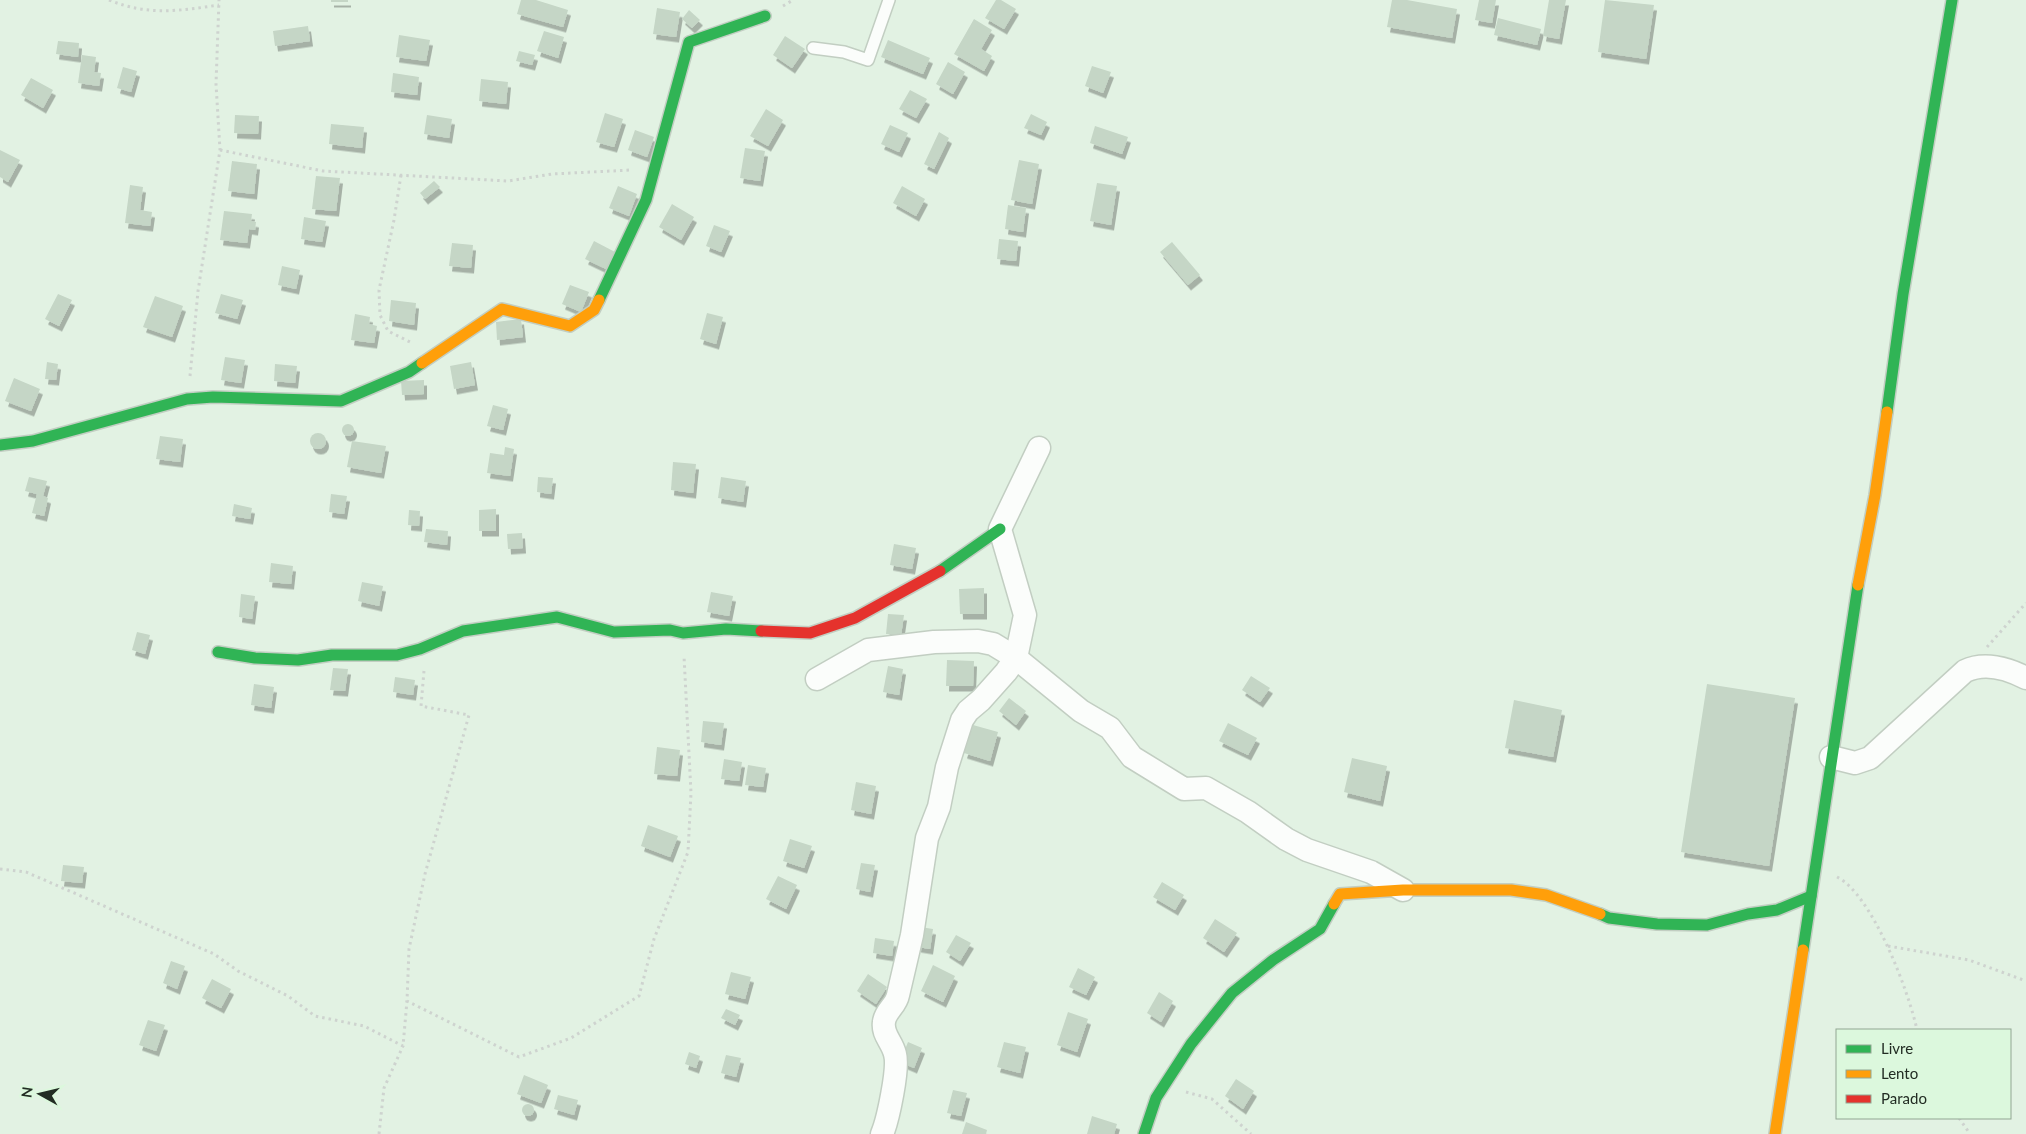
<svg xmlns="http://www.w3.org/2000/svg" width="2026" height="1134" viewBox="0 0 2026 1134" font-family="Lato,sans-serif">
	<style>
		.building { fill: #c5d6c6; filter: url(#shadow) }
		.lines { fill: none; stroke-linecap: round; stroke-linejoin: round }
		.lane-casing { stroke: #c2cec2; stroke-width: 14 }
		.street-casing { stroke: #c2cec2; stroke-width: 25 }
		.fast-casing { stroke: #c2cec2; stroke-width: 14 }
		.slow-casing { stroke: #c2cec2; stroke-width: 14 }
		.jam-casing { stroke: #c2cec2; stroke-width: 14 }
		.path { stroke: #ced3cf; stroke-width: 3; stroke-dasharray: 2.5 4; stroke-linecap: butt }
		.lane { stroke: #fbfdfb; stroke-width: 11 }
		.street { stroke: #fbfdfb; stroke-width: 22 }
		.fast { stroke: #30b455; stroke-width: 11 }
		.slow { stroke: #ff9f0a; stroke-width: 11 }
		.jam { stroke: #e5322d; stroke-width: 11 }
	</style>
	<defs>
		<filter id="shadow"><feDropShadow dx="3" dy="5.5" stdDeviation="0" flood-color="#0004"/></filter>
	</defs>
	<rect width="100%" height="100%" fill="#e2f2e3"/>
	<g class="building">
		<rect x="331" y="0" width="17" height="2"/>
		<path d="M521,0H536L568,10L563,27L517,14Z"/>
		<path d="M996,0H1001L1016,9L1004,29L985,18Z"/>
		<path d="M1392,0H1407L1457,9L1452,38L1387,27Z"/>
		<path d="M1479,0H1496L1492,23L1475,20Z"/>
		<path d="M1549,0H1566L1559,39L1543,36Z"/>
		<path d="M1605,0L1654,5L1646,59L1598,52Z"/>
		<path d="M657,8L680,12L676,37L653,34Z"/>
		<path d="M689,10L700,20L692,28L682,19Z"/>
		<path d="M1498,18L1541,29L1537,45L1494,35Z"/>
		<path d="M974,19L992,30L981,49L992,56L984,71L954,54Z"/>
		<path d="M308,26L310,41L275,46L273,31Z"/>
		<path d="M544,31L564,37L558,58L537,51Z"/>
		<path d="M399,35L430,40L426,61L396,57Z"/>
		<path d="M785,36L805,49L792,68L773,55Z"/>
		<path d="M888,40L930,58L923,74L881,57Z"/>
		<path d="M58,41L79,43L78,57L56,54Z"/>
		<path d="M519,51L535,55L532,65L516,61Z"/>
		<path d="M82,55L96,57L94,72L101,73L99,86L78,83Z"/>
		<path d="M948,62L965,72L953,94L936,84Z"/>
		<path d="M1092,66L1111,72L1103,93L1085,86Z"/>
		<path d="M123,67L137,71L131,92L117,88Z"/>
		<path d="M393,73L419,77L417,95L391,92Z"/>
		<path d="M31,78L53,90L43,108L21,95Z"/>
		<path d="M481,79L508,82L506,104L479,101Z"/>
		<path d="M910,90L927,99L916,118L899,109Z"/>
		<path d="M766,109L783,120L768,146L750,136Z"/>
		<path d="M605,113L623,119L614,147L596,142Z"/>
		<path d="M1031,114L1047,122L1041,135L1024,128Z"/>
		<path d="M235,115L259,116L258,134L234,133Z"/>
		<path d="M427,115L452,119L449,138L424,134Z"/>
		<path d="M331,124L364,127L362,148L329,144Z"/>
		<path d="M890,125L908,133L899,152L881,144Z"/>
		<path d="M1095,126L1128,137L1122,154L1090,143Z"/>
		<path d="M635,130L654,137L647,157L628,150Z"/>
		<path d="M939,132L949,138L934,169L924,164Z"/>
		<path d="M745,148L765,151L760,181L740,178Z"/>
		<path d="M0,150L20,160L8,182L0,177Z"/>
		<path d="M1019,160L1039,164L1032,204L1011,200Z"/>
		<path d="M232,161L257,164L254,194L228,191Z"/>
		<path d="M316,176L340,178L336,211L312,209Z"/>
		<path d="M434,181L440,187L425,199L420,193Z"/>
		<path d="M1097,183L1117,186L1111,225L1090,221Z"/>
		<path d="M130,185L143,187L140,210L152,212L150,226L125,223Z"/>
		<path d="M618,186L637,194L629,216L609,208Z"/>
		<path d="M902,186L925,199L916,216L893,203Z"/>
		<path d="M672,204L694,217L681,240L659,227Z"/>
		<path d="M1008,205L1026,208L1023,232L1005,229Z"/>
		<path d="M224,211L252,214L251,221L256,222L255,230L249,229L247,243L220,240Z"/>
		<path d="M304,217L326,221L322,242L301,239Z"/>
		<path d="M714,225L730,231L721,252L706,246Z"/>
		<path d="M999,239L1018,241L1016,261L997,259Z"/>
		<path d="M594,241L615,252L606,269L585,259Z"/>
		<path d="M1172,242L1200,275L1188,285L1160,252Z"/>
		<path d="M452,243L473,245L471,268L449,266Z"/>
		<path d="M282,266L300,270L296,289L278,285Z"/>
		<path d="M570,285L589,292L581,312L562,304Z"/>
		<path d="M58,294L72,300L59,326L45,319Z"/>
		<path d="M221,294L243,300L237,319L215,313Z"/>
		<path d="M155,296L183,306L172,337L143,327Z"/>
		<path d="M391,300L416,303L414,325L389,321Z"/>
		<path d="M707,313L723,317L716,344L700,339Z"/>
		<path d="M355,314L370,317L369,324L377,326L374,343L351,340Z"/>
		<path d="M521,319L523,337L497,340L496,322Z"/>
		<path d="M225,357L245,360L241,383L221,380Z"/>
		<path d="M47,362L58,364L56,380L45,379Z"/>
		<path d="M471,362L475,385L454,389L450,366Z"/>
		<path d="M275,364L297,366L295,383L274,381Z"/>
		<path d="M14,378L40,389L31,411L5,401Z"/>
		<path d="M424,380V394L402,395L401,381Z"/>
		<path d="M493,405L508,409L503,430L487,426Z"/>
		<circle cx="348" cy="430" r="6"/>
		<circle cx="318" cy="441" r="8"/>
		<path d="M160,436L183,439L180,462L156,459Z"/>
		<path d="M352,441L386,446L381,473L347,467Z"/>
		<path d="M505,447L514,449L510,476L487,473L490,453L504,455Z"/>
		<path d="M673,462L696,464L693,493L671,490Z"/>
		<path d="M29,477L47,481L43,496L48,498L44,516L32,513L37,494L25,491Z"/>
		<path d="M538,477L553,478L551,494L537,492Z"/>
		<path d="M721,477L746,481L743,502L718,498Z"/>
		<path d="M331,494L347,496L344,514L329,512Z"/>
		<path d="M234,504L252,508L250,519L232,516Z"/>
		<path d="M496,509V531H479V510Z"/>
		<path d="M409,510L420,511L419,526L408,525Z"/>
		<path d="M426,529L448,531L447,545L424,542Z"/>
		<path d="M522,533L523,548L508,549L507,534Z"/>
		<path d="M894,544L916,548L912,569L890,565Z"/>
		<path d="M271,563L293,566L291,584L269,582Z"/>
		<path d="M362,582L383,586L379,606L358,601Z"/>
		<path d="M984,588V614H960L959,589Z"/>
		<path d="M711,592L733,596L729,616L707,612Z"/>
		<path d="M241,594L255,596L252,619L239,617Z"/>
		<path d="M888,614L904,615L901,635L886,634Z"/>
		<path d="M137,632L150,635L145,654L132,650Z"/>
		<path d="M947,660L974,661L973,686H946Z"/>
		<path d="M888,666L903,669L899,695L883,692Z"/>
		<path d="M333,668L348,669L345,691L330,690Z"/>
		<path d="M1251,676L1270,688L1260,702L1242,690Z"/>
		<path d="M395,677L415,680L413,695L393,692Z"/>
		<path d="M254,684L274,687L271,708L251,705Z"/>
		<path d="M1707,684L1795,698L1769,866L1681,852Z"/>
		<path d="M1009,698L1026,711L1016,725L999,711Z"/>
		<path d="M1514,700L1562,710L1553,757L1505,748Z"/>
		<path d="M703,721L724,723L721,745L701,742Z"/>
		<path d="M1228,723L1257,738L1248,755L1219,741Z"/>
		<path d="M973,725L998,732L990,761L964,753Z"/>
		<path d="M657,747L680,750L677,776L654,774Z"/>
		<path d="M1352,758L1387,766L1380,801L1344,792Z"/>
		<path d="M724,759L742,762L739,781L721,779Z"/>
		<path d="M748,765L766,768L763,787L745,785Z"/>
		<path d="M856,782L876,786L871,814L851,810Z"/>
		<path d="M648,825L678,836L670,857L641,846Z"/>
		<path d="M790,839L812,846L804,868L783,861Z"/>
		<path d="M861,863L875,865L870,892L856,889Z"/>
		<path d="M63,865L84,867L82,883L61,881Z"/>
		<path d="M778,876L797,885L786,909L766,899Z"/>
		<path d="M1162,882L1184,895L1175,910L1153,897Z"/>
		<path d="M1215,919L1237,933L1224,952L1203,938Z"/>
		<path d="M920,927L933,929L930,949L918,947Z"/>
		<path d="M956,935L971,943L960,961L946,952Z"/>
		<path d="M875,938L894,941L892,956L873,953Z"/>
		<path d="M171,961L185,966L177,989L163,983Z"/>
		<path d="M933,965L955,976L943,1002L921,991Z"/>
		<path d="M1078,968L1095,977L1086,995L1069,987Z"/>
		<path d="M731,972L751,977L745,999L725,994Z"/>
		<path d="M868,974L887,987L876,1004L857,991Z"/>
		<path d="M212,979L231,989L221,1008L202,998Z"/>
		<path d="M1159,992L1173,1001L1161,1022L1147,1013Z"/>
		<path d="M726,1009L740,1015L735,1025L721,1018Z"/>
		<path d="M1068,1012L1088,1019L1077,1052L1057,1045Z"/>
		<path d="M148,1020L165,1025L156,1051L139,1045Z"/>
		<path d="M908,1042L922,1048L914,1068L900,1062Z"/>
		<path d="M1004,1042L1026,1047L1020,1073L997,1067Z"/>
		<path d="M689,1052L700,1056L696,1068L685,1064Z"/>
		<path d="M726,1055L741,1058L736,1077L721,1073Z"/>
		<path d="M524,1075L548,1085L541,1103L517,1094Z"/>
		<path d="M1236,1079L1254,1091L1243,1109L1225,1096Z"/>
		<path d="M953,1090L967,1093L961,1116L947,1113Z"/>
		<path d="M558,1095L578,1100L574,1115L554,1109Z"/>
		<circle cx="528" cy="1110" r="6"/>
		<path d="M1092,1116L1117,1124L1114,1134H1087Z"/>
		<path d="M966,1122L987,1130L986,1134H962Z"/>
	</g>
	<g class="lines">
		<g class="lane-casing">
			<path id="lane" d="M813,48L844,52L868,60L889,0"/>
		</g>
		<g class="street-casing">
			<g id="street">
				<path d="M817,679L868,650L934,642L978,641L993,644L1016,658L1081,711L1110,728L1132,757L1184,789L1206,788L1248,812L1286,839L1307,850L1371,872L1403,890"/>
				<path d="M1831,757L1855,763L1870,758L1965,671C1984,662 2007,668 2026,678"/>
				<path d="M882,1134C888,1120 899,1068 895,1054C892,1041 882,1035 884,1022C885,1011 896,1006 898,995L912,935L927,838L939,807L947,767L962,720L968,711L981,700L1006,672L1016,658L1025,615L1000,529L1039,448"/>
			</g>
		</g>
		<g class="fast-casing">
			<g id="fast">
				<path d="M599,300L646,200L689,42L765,16"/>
				<path d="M1887,412L1903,294L1952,0"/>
				<path d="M0,445L33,441L187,399L213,397L341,401L409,372L422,363"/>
				<path d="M940,571L1000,529"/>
				<path d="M218,652L255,658L298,660L332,655H397L420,649L463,631L557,617L614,632L670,630L683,633L726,629L761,631"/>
				<path d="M1600,914L1609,918L1657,924L1707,925L1748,914L1777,910L1811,896"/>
				<path d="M1803,950L1858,585"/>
				<path d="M1144,1134L1156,1098L1191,1044L1232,993L1273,960L1320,929L1334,904"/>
			</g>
		</g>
		<g class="slow-casing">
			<g id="slow">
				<path d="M422,363L502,309L570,326L594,310L599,300"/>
				<path d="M1858,585L1875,495L1887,412"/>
				<path d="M1334,904L1340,894L1403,890H1511L1546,895L1600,914"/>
				<path d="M1775,1134L1803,950"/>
			</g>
		</g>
		<g class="jam-casing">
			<path id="jam" d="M761,631L810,633L855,618L940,571"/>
		</g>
		<g class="path">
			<path d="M109,0C148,16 178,11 219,5"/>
			<path d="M783,6L793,0"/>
			<path d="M220,150L323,171L508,181L552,174L631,170"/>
			<path d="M401,175L394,220L379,290L380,315L388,331L412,343"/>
			<path d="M190,376L198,291L220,150L216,84L219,0"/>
			<path d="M1987,647L2026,603"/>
			<path d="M424,671L421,706L469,715L425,874L409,949L407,1001L519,1057L571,1038L639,996L654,939L688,852L691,793L684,656"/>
			<path d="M0,869L26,872L214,954L238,971L288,996L315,1016L364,1026L403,1046L407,1001"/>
			<path d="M1837,877C1872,894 1909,992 1917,1030"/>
			<path d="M1888,946L1969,960L2026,981"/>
			<path d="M1186,1092L1212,1099L1251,1134"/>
			<path d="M1959,1118L1970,1134"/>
			<path d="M379,1134L384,1088L403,1046"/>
		</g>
		<use href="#lane" class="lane"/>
		<use href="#street" class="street"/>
		<use href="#fast" class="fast"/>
		<use href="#slow" class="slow"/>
		<use href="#jam" class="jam"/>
	</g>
	<rect x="1836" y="1029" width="175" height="90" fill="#dcf8dd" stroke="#92a693"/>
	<rect x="1846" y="1045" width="25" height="8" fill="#30b455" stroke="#92a693"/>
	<text x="1881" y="1054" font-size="15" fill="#222c23">Livre</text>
	<rect x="1846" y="1070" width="25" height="8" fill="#ff9f0a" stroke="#92a693"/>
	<text x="1881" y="1079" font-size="15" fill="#222c23">Lento</text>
	<rect x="1846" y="1095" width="25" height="8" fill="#e5322d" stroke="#92a693"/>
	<text x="1881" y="1104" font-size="15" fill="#222c23">Parado</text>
	<g transform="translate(40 1094) rotate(278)" stroke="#dcf8dd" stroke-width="4" paint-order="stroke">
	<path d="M0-4L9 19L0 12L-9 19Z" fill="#222c23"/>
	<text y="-8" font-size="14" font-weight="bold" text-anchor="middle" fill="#222c23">N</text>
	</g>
</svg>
